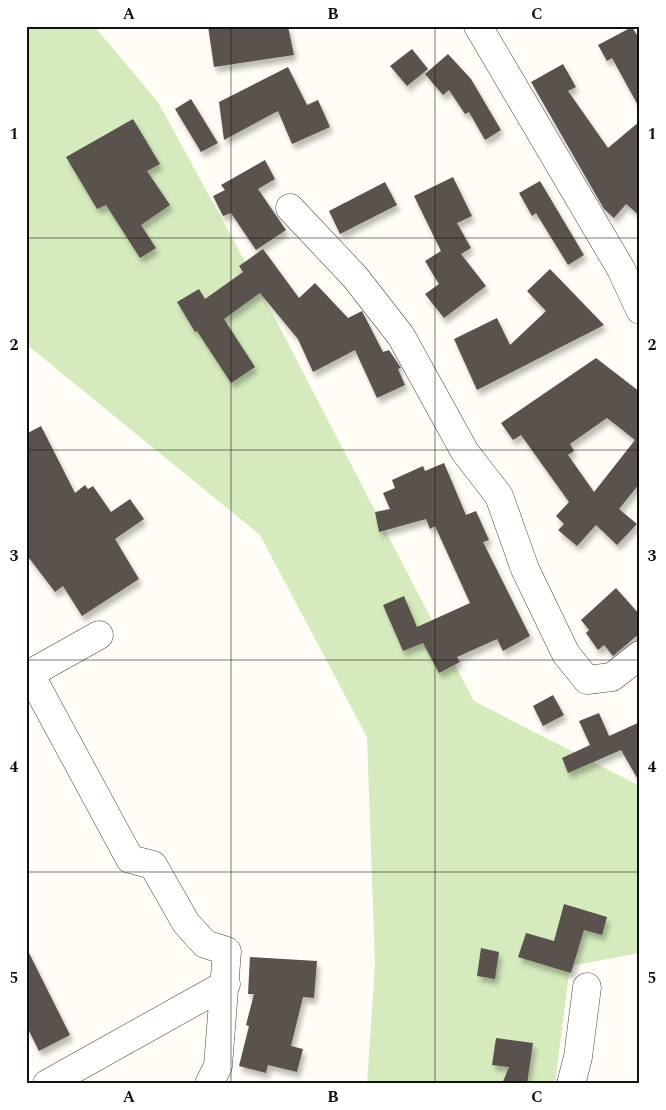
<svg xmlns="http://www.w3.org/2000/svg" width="666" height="1110" viewBox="0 0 666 1110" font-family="Spectral,serif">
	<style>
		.green { fill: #d5ebbd }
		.building { fill: #5a524d; fill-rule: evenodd; filter: url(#shadow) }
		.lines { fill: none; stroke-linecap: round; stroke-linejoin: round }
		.minor-casing { stroke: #444; stroke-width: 29 }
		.minor { stroke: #fff; stroke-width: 28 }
		.grid { fill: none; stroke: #111; stroke-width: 1; stroke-opacity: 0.55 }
		.neatline { fill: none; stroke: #111; stroke-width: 2 }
		.grid-label { font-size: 16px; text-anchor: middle; font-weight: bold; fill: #111 }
	</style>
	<defs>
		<filter id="shadow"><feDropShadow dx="3" dy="5.5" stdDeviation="2.5" flood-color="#0004"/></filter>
	</defs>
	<rect width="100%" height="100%" fill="#fffdf5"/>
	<path class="green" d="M26,26H94L158,102L253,276L474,701L640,786V953L570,966L555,1084H367L375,965L367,737L260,535L26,344Z"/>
	<g class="building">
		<path d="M208,26H288L294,55L214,67Z"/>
		<path d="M632,27L640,40V109L612,58L607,61L598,45Z"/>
		<path d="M412,49L428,69L407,86L390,66Z"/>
		<path d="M448,54L471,79L501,130L485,140L469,112L465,114L449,90L443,95L425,74Z"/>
		<path d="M563,64L576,87L568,91L608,148L640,121V216L626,204L614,218L604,209L531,82Z"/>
		<path d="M288,67L307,105L318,100L330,127L292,144L278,111L224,140L219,102Z"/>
		<path d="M191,99L218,143L201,152L175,109Z"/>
		<path d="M133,119L160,164L147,171L170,205L141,225L156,248L140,258L106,205L97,209L66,157Z"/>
		<path d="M265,160L275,179L258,189L286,230L256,250L231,213L223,216L213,196L225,190L221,185Z"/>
		<path d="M453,177L472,216L457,223L471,248L461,254L486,286L444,318L425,294L439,284L425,261L441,251L414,196Z"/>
		<path d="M540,181L584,255L568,265L536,213L532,216L519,193Z"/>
		<path d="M385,182L397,205L340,234L329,211Z"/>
		<path d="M263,249L299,298L315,283L348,318L362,311L383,352L389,350L401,368L398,369L405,385L377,398L355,350L313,372L298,339L260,293L224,319L255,367L231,383L197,331L195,332L177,302L199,289L205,299L243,272L239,266Z"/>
		<path d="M550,269L604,325L477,390L454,339L497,318L510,345L546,311L527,291Z"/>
		<path d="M596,358L640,392V483L619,509L637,524L617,545L596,525L577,546L558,530L564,524L556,516L569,502L521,435L513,440L501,423ZM607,418L635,440L594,492L568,455L574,451L570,444Z"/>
		<path d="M41,426L75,493L85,485L88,489L93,486L111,512L130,499L144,519L115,539L139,579L82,616L63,586L55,592L26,554V434Z"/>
		<path d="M444,463L466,515L476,511L489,540L483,542L530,636L503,651L497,639L457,657L460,662L439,673L423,643L403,651L383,605L404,596L417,627L470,603L435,526L430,529L426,519L379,532L375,512L390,509L383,493L395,488L392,480L423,466L425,471Z"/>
		<path d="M616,588L640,615V633L613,656L604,645L598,650L586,633L589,630L581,620Z"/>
		<path d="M553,695L564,715L543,726L533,706Z"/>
		<path d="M599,713L609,736L640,722V783L621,750L568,773L562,758L590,745L579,721Z"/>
		<path d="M564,904L607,917L602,935L584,930L571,973L518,957L526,933L554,941Z"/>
		<path d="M26,947L70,1035L39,1051L26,1025Z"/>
		<path d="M481,948L499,952L495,979L477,976Z"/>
		<path d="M250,957L317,961L314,998L303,997L291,1046L303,1049L297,1072L268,1065L266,1073L239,1066L249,1026L246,1025L254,994H248Z"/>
		<path d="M496,1038L533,1043L527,1084H502L509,1067L492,1065Z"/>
	</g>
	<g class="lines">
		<g class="minor-casing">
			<g id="minor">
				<path d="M478,26L621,269L640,310"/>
				<path d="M290,208L355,277L401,336L465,452L499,496L525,569L566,654L587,680L612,677L640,655"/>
				<path d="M30,674L130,859L153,865L186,923L205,944L227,951L218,1066L209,1084"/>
				<path d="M26,676L99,635"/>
				<path d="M47,1084L226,984"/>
				<path d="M571,1084L578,1057L587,987"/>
			</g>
		</g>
		<use href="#minor" class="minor"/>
	</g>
	<path class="grid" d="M231,26V1084M435,26V1084M26,238H640M26,450H640M26,660H640M26,872H640"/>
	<rect width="666" height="1110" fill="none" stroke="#ffffff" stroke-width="55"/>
	<rect x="28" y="28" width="610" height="1054" class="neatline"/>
	<g class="grid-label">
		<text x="129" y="19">A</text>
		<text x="333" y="19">B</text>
		<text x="537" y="19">C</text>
		<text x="14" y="139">1</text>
		<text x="652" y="139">1</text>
		<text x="14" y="350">2</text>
		<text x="652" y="350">2</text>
		<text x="14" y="561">3</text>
		<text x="652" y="561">3</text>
		<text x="14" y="772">4</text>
		<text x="652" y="772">4</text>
		<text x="14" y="983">5</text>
		<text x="652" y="983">5</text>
		<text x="129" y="1102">A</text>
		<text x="333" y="1102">B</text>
		<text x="537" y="1102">C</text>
	</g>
</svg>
